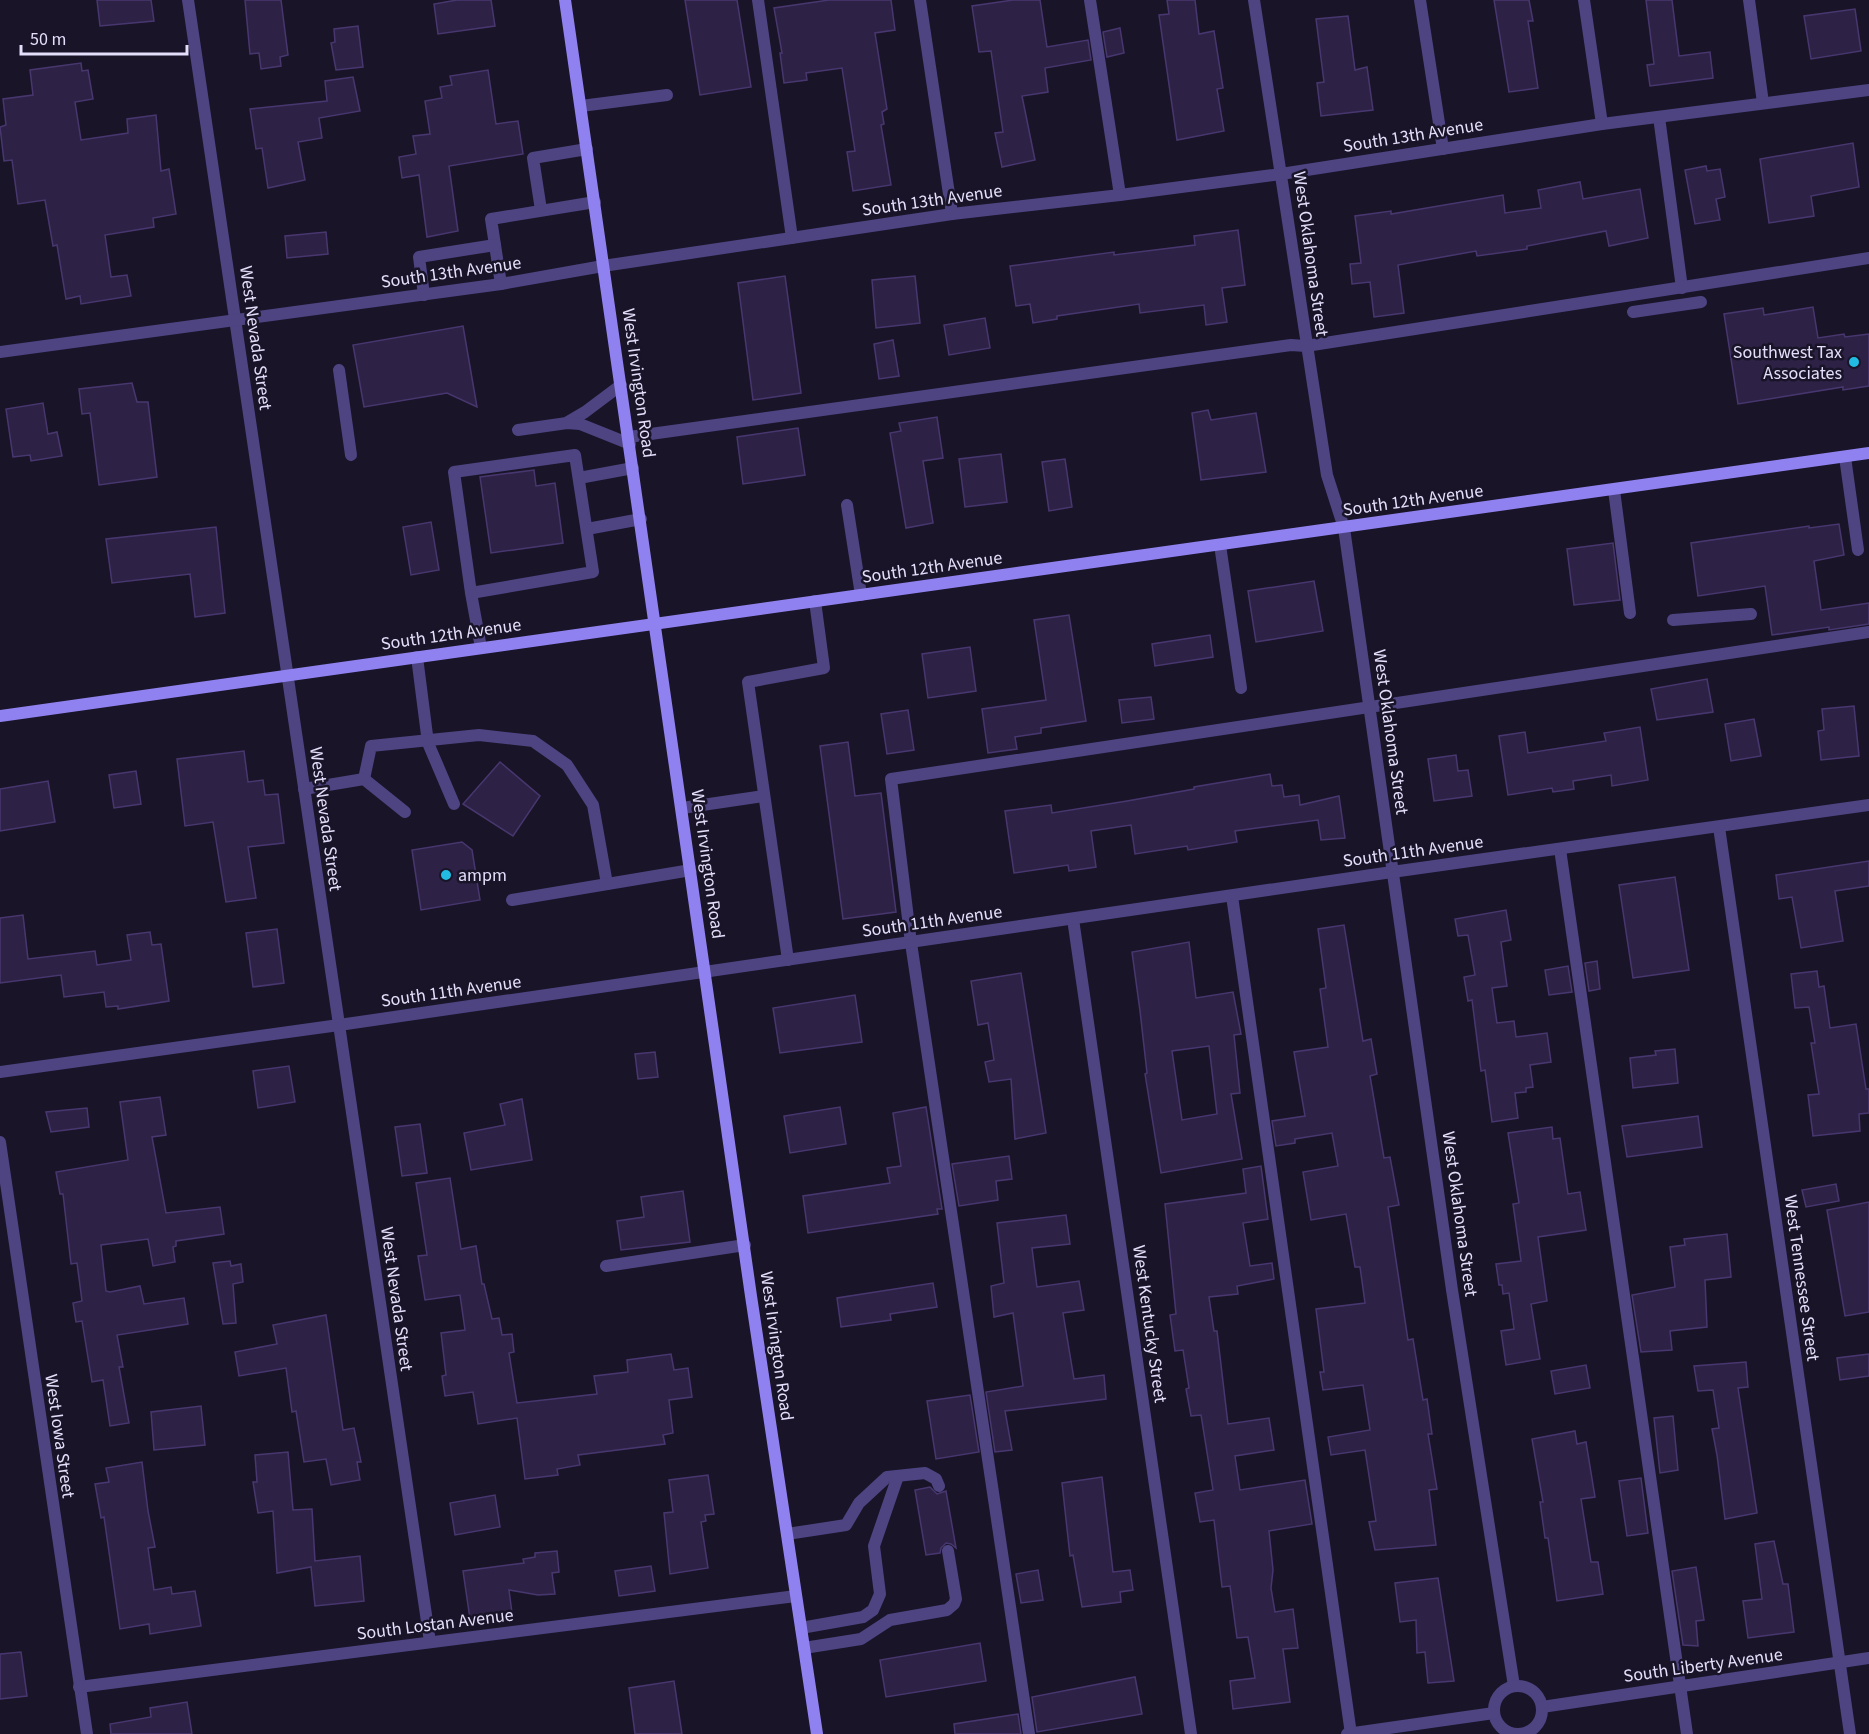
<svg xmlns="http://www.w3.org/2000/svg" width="1869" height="1734" viewBox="0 0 1869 1734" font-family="'Source Sans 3',sans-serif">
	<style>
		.building { fill: #2d2246; stroke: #48376f; stroke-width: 1.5; fill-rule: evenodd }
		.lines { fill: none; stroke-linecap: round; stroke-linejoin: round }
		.service { stroke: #4d4481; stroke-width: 12 }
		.minor { stroke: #4d4481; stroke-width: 12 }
		.secondary { stroke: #8f81ef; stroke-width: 12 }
		.poi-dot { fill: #22bce3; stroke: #191428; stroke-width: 2 }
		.labels { text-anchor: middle; stroke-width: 5; stroke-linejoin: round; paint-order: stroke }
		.street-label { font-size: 18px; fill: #e4defb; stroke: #191428 }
		.poi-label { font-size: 18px; fill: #e4defb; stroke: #191428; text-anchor: end }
	</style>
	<rect width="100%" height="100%" fill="#191428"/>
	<g class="building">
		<path d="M97,0H151L154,21L100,26Z"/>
		<path d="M245,0H281L288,55L280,57L281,66L261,69L259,53L250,54Z"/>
		<path d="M457,0H491L495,26L438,34L434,4Z"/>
		<path d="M685,0H737L751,87L700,95Z"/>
		<path d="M829,0H891L895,30L875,33L887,109L882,112L884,124L881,125L891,185L853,191L847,152L855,151L842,68L806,73L807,80L784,83L780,53H782L774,8Z"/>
		<path d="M1013,0H1040L1047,47L1088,40L1091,60L1045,68L1048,92L1022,96L1035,160L1002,167L995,133L1003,132L991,51L979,52L972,6Z"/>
		<path d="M1167,0H1195L1199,34L1214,31L1223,88L1217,89L1224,131L1177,140L1159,15L1169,14Z"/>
		<path d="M1494,0H1529L1533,21H1528L1538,88L1509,92Z"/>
		<path d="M1646,0H1672L1679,56L1710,52L1713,78L1650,86L1647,65L1654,64Z"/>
		<path d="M1855,9L1861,51L1811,59L1804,16Z"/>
		<path d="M1348,16L1355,70L1367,67L1373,110L1321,116L1317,83L1324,82L1316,19Z"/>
		<path d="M358,26L363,67L336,70L331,43L335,42L334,29Z"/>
		<path d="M1120,28L1124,53L1107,57L1103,32Z"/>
		<path d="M81,63L82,71L88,70L93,99L75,102L81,140L128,133L127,119L156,115L161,171L169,169L176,214L153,218L154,227L105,235L111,277L127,275L131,296L81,304L80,296L66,299L57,245L53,246L45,200L18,204L12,160L4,161L0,127L6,125L3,99L33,95L30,70Z"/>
		<path d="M488,70L496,124L518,121L523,154L449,166L458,231L427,237L419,175L402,178L399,157L416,154L413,136L430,134L425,101L442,98L440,87L452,85L450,76Z"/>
		<path d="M353,77L360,111L319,118L322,138L298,142L305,180L268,188L262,148L256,149L250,109L327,101L325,81Z"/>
		<path d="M1853,143L1859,187L1811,196L1814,216L1769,223L1760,159Z"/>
		<path d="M1706,166L1707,171L1720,169L1725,197L1716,199L1720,220L1695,224L1685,170Z"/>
		<path d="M1580,182L1583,199L1640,189L1648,238L1609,246L1606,231L1527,246V249L1477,256L1476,251L1398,265L1404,313L1374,317L1370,282L1352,284L1350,264L1361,263L1355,216L1391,211V214L1503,195L1505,213L1541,208L1538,190Z"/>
		<path d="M1238,230L1245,285L1222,288L1227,322L1206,325L1204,305L1140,313L1139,304L1057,316V319L1033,323L1030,304L1016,306L1010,266L1114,252V255L1195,245L1194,236Z"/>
		<path d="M326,232L328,254L287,258L285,236Z"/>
		<path d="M785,276L801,393L753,400L738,283Z"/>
		<path d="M915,276L920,323L876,328L872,280Z"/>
		<path d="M1813,307L1818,338L1844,334L1845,337L1869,334V386L1843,390V387L1738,404L1724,314L1763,308L1764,315Z"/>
		<path d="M985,318L990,348L949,355L944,325Z"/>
		<path d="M463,326L477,407L447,393L364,407L353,345Z"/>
		<path d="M893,340L899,376L879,379L874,344Z"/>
		<path d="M132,383L137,402H148L157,477L99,485L90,413L82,414L79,389Z"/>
		<path d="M43,403L48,434L57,432L62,456L31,461L30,455L13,457L6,409Z"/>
		<path d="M1208,410L1211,420L1256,413L1266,472L1201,480L1192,413Z"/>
		<path d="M937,417L943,458L923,461L933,523L906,528L890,433L901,431L899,423Z"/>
		<path d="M798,428L805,475L743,484L737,437Z"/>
		<path d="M1001,454L1007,502L965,507L959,459Z"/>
		<path d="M1065,459L1072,507L1049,511L1042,462Z"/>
		<path d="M534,470L536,486L555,483L563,543L491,553L480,477Z"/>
		<path d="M431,522L439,570L411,575L403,527Z"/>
		<path d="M1839,524L1844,555L1814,561L1821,610L1869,603V624L1829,630V627L1772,635L1765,586L1698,596L1691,543L1809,526V528Z"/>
		<path d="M216,527L225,613L195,617L190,574L112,583L106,539Z"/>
		<path d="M1613,543L1620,600L1574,605L1567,549Z"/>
		<path d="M1314,581L1323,631L1256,642L1248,591Z"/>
		<path d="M1069,615L1086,721L1041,728V733L1015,737L1017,749L988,753L982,709L1046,700L1034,620Z"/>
		<path d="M1210,635L1213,657L1155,666L1152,644Z"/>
		<path d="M970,647L976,691L928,698L922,654Z"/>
		<path d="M1707,679L1713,712L1657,720L1651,689Z"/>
		<path d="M1151,697L1154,719L1122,723L1119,700Z"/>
		<path d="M1854,706L1859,756L1821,760L1818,731L1824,730L1822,709Z"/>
		<path d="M908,710L914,750L887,754L881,714Z"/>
		<path d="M1754,719L1761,756L1731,761L1725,724Z"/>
		<path d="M1640,727L1648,780L1612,786L1611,775L1573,781L1574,789L1553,792L1552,788L1508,795L1499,736L1525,732L1528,753L1606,741L1604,733Z"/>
		<path d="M848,742L855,796L881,793L896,912L843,919L820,746Z"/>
		<path d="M244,751L248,782L263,780L265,795L278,794L284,843L248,847L256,898L226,902L213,822L185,826L177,759Z"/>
		<path d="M1456,755L1458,771L1468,770L1472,796L1434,801L1428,759Z"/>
		<path d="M500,762L540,796L513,836L463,804Z"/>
		<path d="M136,771L141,804L114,808L109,775Z"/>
		<path d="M1270,774L1272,786L1282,785L1284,797L1299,795L1300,805L1339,796L1345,838L1321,840L1318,820L1235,831L1237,842L1188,850L1187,846L1135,854L1131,825L1091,831L1096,867L1069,871L1068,865L1014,873L1005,811L1051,805L1052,813L1127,801L1194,789V787Z"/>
		<path d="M48,781L55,822L0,831V789Z"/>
		<path d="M462,842L472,850L480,900L421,910L412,850Z"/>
		<path d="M1869,861V886L1835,891L1843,941L1801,948L1792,897L1779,899L1776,875Z"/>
		<path d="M1675,877L1689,970L1633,978L1619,885Z"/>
		<path d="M1506,910L1511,940L1501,942L1507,986L1492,988L1497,1023L1514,1021L1516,1037L1547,1033L1551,1062L1530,1065L1533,1087L1526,1088V1092L1515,1093L1518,1118L1492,1122L1485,1070L1481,1071L1472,1000L1468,1001L1464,977L1475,975L1468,935L1458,936L1455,919Z"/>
		<path d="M23,915L28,959L95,951L97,965L131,960L127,935L150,932L152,945L161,944L169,1001L118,1009V1006L106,1007L104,992L64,997L61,975L0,983V918Z"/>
		<path d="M1344,925L1363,1041L1371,1039L1377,1074L1370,1076L1384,1158L1390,1157L1399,1205L1388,1207L1408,1340L1413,1339L1423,1400L1427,1399L1432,1434H1428L1437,1489L1429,1490L1436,1545L1375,1550L1369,1522L1376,1521L1365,1450L1331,1455L1328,1437L1370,1430L1363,1385L1323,1390L1320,1372H1324L1316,1309L1365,1303L1360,1267H1355L1346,1214L1311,1220L1303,1172L1338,1166L1332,1133L1295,1139V1143L1276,1146L1272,1121L1305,1116L1294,1052L1328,1047L1320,989L1326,988L1318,929Z"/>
		<path d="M277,929L284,983L253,987L246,933Z"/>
		<path d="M1189,942L1196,998L1233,992L1241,1034L1234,1035L1240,1093L1231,1094L1242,1159L1161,1173L1145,1074L1147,1073L1140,1011L1132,952ZM1209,1046L1217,1114L1182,1120L1172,1051Z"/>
		<path d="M1597,961L1600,989L1589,991L1585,963Z"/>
		<path d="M1568,966L1572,992L1549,995L1545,970Z"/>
		<path d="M1817,971L1819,987L1824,986L1830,1028L1856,1024L1866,1089H1869V1113L1859,1114L1860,1131L1813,1136L1808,1095L1819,1094L1811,1043H1815L1809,1007L1795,1008L1791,974Z"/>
		<path d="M1021,973L1046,1133L1015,1139L1011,1079L989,1082L985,1062L994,1060L988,1023L978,1025L971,981Z"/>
		<path d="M855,995L862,1042L780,1053L773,1008Z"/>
		<path d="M1675,1049L1678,1083L1633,1088L1630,1058L1656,1055L1655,1051Z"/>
		<path d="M655,1052L658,1077L638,1079L635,1054Z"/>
		<path d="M289,1066L295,1102L258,1108L253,1071Z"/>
		<path d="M160,1097L166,1135L152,1137L166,1213L220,1207L224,1234L176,1241V1246L173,1247L175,1262L153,1266L148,1239L101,1245L106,1291L110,1292L140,1286L144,1304L184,1298L188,1324L117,1335L123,1367H119L129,1423L110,1426L103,1380L92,1382L82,1321L76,1322L73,1303L82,1301L77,1263L71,1264L63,1194H60L56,1172L128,1160L120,1102Z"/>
		<path d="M522,1099L532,1160L471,1170L464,1133L505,1125L500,1104Z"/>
		<path d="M840,1107L846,1144L790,1153L784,1116Z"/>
		<path d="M926,1107L942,1209H937L938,1214L808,1233L803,1196L890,1183L887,1168L901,1166L893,1113Z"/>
		<path d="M87,1108L89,1127L51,1132L46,1112Z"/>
		<path d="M1698,1116L1702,1147L1627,1157L1622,1126Z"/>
		<path d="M420,1124L427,1173L402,1176L395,1127Z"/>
		<path d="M1552,1127L1553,1139L1560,1138L1568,1194L1580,1192L1586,1230L1538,1237L1547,1301L1531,1304L1540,1359L1506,1365L1501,1331L1514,1329L1509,1293L1503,1294L1502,1285H1499L1496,1264L1521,1261L1513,1204L1519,1203L1508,1133Z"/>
		<path d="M1009,1156L1012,1179L996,1181L998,1200L959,1206L952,1164Z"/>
		<path d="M1261,1166L1268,1219L1243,1223L1250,1266L1272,1263L1274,1279L1237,1286L1238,1294L1209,1297L1214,1331H1217L1228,1424L1269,1418L1274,1450L1235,1456L1240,1490L1305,1480L1312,1524L1269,1531L1273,1570L1271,1588L1275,1612L1293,1609L1298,1648L1283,1649L1290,1702L1233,1709L1230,1681L1255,1678L1248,1637L1237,1638L1230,1586L1222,1587L1214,1520L1200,1522L1195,1493L1213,1490L1201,1415L1191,1416L1186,1389L1189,1388L1183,1350L1175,1351L1170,1315L1176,1314L1165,1204L1246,1193L1243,1169Z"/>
		<path d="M450,1178L461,1249L476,1246L482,1284H484L492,1319L499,1318L502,1335L512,1334L514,1352L509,1353L517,1403L597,1394L594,1376L628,1372L627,1360L671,1354L674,1370L688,1368L692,1397L669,1400L673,1433L663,1435L665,1444L578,1455L580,1465L557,1469L558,1475L525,1479L517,1418L478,1424L473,1392L445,1396L442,1376L446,1375L441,1333L465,1330L460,1295L425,1300L418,1256L427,1255L416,1183Z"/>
		<path d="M1836,1184L1839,1201L1806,1207L1802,1190Z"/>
		<path d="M683,1191L690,1242L621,1250L617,1221L644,1217L641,1197Z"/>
		<path d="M1869,1202V1312L1845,1316L1827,1210Z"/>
		<path d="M1066,1215L1070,1244L1032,1248L1037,1287L1079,1281L1084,1310L1063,1313L1074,1379L1104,1375L1106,1399L1005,1411L1012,1450L995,1452L986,1392L1023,1386L1013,1313L994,1317L991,1286L1004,1283L997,1223Z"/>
		<path d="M1727,1234L1731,1277L1705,1280L1707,1327L1670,1331L1672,1350L1641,1352L1632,1295L1675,1287L1670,1247L1685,1245L1684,1239Z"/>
		<path d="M230,1261L231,1266L241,1264L243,1282L233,1284L236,1323L223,1324L213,1263Z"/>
		<path d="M933,1283L937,1307L890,1314L891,1320L841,1327L837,1298Z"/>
		<path d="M326,1315L343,1430L354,1428L361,1462H357L360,1480L331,1485L326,1459L304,1462L296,1411L292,1412L286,1368L239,1376L235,1352L277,1344L273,1325Z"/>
		<path d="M1869,1354V1376L1840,1380L1837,1358Z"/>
		<path d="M1746,1362L1748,1387L1738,1388L1757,1513L1725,1519L1717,1455L1712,1429L1719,1428L1713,1390L1698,1391L1694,1366Z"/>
		<path d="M1586,1365L1590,1388L1555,1394L1551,1371Z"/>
		<path d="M970,1395L979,1452L936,1459L927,1401Z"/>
		<path d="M201,1406L205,1445L154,1450L151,1412Z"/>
		<path d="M1673,1416L1678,1470L1660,1473L1654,1418Z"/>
		<path d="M1575,1431L1577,1444L1586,1442L1595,1497L1581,1499L1591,1562H1598L1603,1594L1557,1601L1548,1538H1545L1540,1502H1543L1532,1439Z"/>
		<path d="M288,1452L293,1510L312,1509L315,1561L360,1556L364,1601L315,1606L311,1567L277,1573L273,1511L258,1513L253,1482H257L255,1455Z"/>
		<path d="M142,1462L148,1511L155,1547L148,1548L154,1590L171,1587L172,1594L195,1591L201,1626L150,1634L149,1624L120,1629L104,1517L101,1518L95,1484L109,1482L106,1468Z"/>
		<path d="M708,1475L714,1514L705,1515L706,1521L701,1522L708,1568L670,1574L664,1513L673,1512L669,1480Z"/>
		<path d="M1102,1477L1113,1572L1130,1570L1133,1590L1120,1592L1121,1602L1082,1607L1073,1555L1070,1556L1062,1483Z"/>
		<path d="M1641,1478L1648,1533L1627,1536L1619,1481Z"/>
		<path d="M930,1487L937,1494L946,1491L956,1548L951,1544L946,1543L941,1548L940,1553L926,1555L915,1490Z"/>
		<path d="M495,1495L500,1527L455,1535L450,1503Z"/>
		<path d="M1774,1541L1783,1584H1788L1794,1632L1748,1638L1743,1601L1762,1599L1755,1544Z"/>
		<path d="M557,1551L559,1572L552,1573L555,1594L538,1595L509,1590L512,1613L470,1619L463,1571L524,1563L523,1559L535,1557V1553Z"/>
		<path d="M651,1566L655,1591L619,1596L615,1571Z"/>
		<path d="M1696,1567L1704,1620L1696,1621L1698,1646L1683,1645L1672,1571Z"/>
		<path d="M1038,1570L1043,1600L1021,1603L1016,1574Z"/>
		<path d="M1438,1578L1454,1681L1428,1683L1425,1652L1417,1653L1416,1620L1400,1622L1395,1583Z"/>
		<path d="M980,1643L986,1681L886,1697L880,1660Z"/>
		<path d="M21,1652L27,1696L0,1699V1654Z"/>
		<path d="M1135,1677L1142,1714L1037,1732L1032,1697Z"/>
		<path d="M674,1681L682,1734H635L629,1688Z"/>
		<path d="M187,1702L192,1734H111L110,1724L151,1717L150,1708Z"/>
		<path d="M1018,1714L1021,1734H955L954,1724Z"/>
	</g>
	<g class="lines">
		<g class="service">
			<path d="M758,0L792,238"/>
			<path d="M1090,0L1120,195"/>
			<path d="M1420,0L1443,149"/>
			<path d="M1749,0L1763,103"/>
			<path d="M581,106L667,95"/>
			<path d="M1659,117L1682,288"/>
			<path d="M541,210L533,158L587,149"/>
			<path d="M501,284L491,219L595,202"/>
			<path d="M424,295L419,257L495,245"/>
			<path d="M1633,312L1701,302"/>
			<path d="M339,370L351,455"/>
			<path d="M568,422L585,412L621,385"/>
			<path d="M518,430L567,423L580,424L630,444"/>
			<path d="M629,437L1291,345L1306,346L1869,258"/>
			<path d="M1845,457L1858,550"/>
			<path d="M579,478L633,468"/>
			<path d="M1614,490L1630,613"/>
			<path d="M847,505L861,595"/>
			<path d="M587,529L641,519"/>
			<path d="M1220,545L1241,688"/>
			<path d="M471,593L593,572L575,455L454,472L471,593L481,648"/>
			<path d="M1673,620L1751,614"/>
			<path d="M417,657L428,743L454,804"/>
			<path d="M364,779L371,746L479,735L533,741L567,765L593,805L607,884"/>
			<path d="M304,789L364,779L405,812"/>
			<path d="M682,808L764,796"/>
			<path d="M1560,849L1687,1734"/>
			<path d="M1232,896L1351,1734"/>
			<path d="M512,900L691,870"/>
			<path d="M788,960L748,682L824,668L815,601"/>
			<path d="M606,1266L745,1245"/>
			<path d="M787,1534L846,1525L859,1503L887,1477L925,1473L936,1479L939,1486"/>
			<path d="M801,1628L863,1617L873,1610L880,1594L874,1546L898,1476"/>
			<path d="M804,1648L861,1639L890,1620L947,1610L954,1604L956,1599L948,1551"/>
			<path d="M1029,1734L911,943L891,779L1869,632"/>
		</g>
		<g class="minor">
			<path d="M188,0L430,1642"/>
			<path d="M920,0L952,214"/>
			<path d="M1254,0L1327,475L1344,528L1452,1290L1514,1686"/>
			<path d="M1584,0L1602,124"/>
			<path d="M0,352L501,284L603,266L952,214L1120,195L1281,174L1602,124L1869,90"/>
			<path d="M1719,827L1850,1734"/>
			<path d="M1073,919L1191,1734"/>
			<path d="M0,1072L339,1025L1392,872L1869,805"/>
			<path d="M0,1142L87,1734"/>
			<circle cx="1518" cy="1710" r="24"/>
			<path d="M79,1687L796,1596"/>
			<path d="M1542,1707L1869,1658"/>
			<path d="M1347,1734L1494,1713"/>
		</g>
		<g class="secondary">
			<path d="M565,0L751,1296L817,1734"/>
			<path d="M0,716L1869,453"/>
		</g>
	</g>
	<g class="poi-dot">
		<circle cx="1854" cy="362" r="6"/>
		<circle cx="446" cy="875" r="6"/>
	</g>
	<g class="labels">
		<g class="street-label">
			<text transform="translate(1413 135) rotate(-9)" y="6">South 13th Avenue</text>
			<text transform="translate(932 200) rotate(-8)" y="6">South 13th Avenue</text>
			<text transform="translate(1311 254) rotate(82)" y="6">West Oklahoma Street</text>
			<text transform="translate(451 272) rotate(-8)" y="6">South 13th Avenue</text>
			<text transform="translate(256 338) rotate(82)" y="6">West Nevada Street</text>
			<text transform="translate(639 383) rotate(82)" y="6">West Irvington Road</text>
			<text transform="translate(1413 500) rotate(-8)" y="6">South 12th Avenue</text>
			<text transform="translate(932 567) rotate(-8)" y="6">South 12th Avenue</text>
			<text transform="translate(451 634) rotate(-8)" y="6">South 12th Avenue</text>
			<text transform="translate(1391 732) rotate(82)" y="6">West Oklahoma Street</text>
			<text transform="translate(326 819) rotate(82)" y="6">West Nevada Street</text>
			<text transform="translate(1413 851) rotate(-8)" y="6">South 11th Avenue</text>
			<text transform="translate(708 864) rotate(82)" y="6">West Irvington Road</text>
			<text transform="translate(932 921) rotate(-8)" y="6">South 11th Avenue</text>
			<text transform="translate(451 991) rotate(-8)" y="6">South 11th Avenue</text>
			<text transform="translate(1460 1214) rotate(82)" y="6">West Oklahoma Street</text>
			<text transform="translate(1802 1278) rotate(82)" y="6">West Tennessee Street</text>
			<text transform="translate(397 1299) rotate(82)" y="6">West Nevada Street</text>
			<text transform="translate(1150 1324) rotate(82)" y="6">West Kentucky Street</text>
			<text transform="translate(777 1346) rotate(82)" y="6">West Irvington Road</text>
			<text transform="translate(60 1436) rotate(82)" y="6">West Iowa Street</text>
			<text transform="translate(435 1624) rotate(-7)" y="6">South Lostan Avenue</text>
			<text transform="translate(1703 1665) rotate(-8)" y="6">South Liberty Avenue</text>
		</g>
		<g class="poi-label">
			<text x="1842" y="358">Southwest Tax<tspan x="1842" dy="21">Associates</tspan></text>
			<text x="458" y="881" text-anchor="start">ampm</text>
		</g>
	</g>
	<path d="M21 45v9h166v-9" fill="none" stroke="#e4defb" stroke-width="3"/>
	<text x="30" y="45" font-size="18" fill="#e4defb" stroke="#191428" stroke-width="4.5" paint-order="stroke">50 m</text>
</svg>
